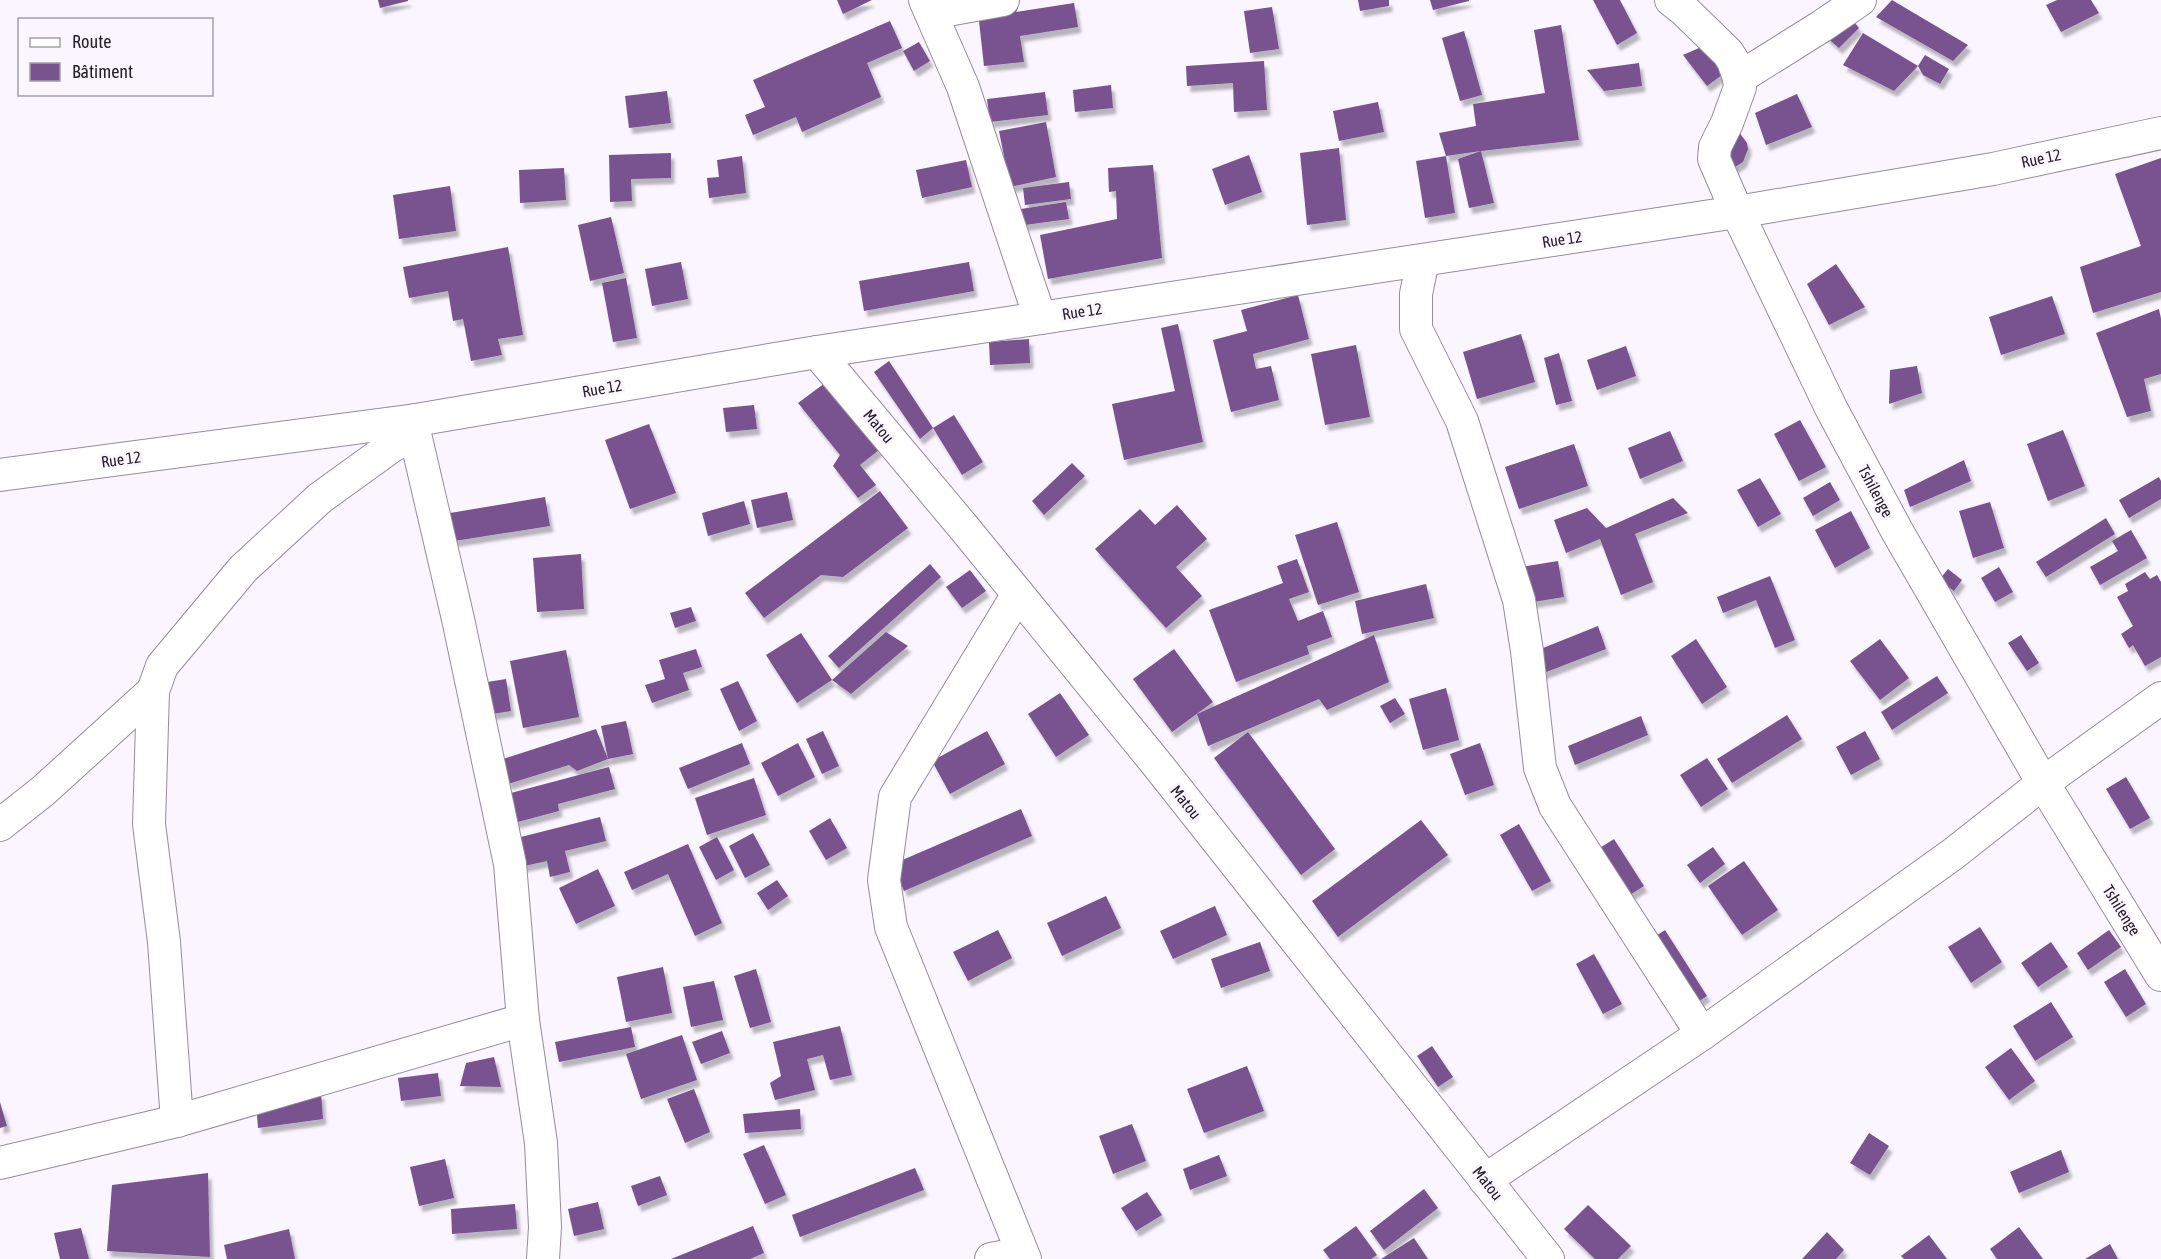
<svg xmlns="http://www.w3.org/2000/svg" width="2161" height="1259" viewBox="0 0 2161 1259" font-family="'Asap Condensed',sans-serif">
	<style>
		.building { fill: #795290; filter: url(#shadow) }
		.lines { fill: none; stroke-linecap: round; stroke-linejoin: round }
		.minor-casing { stroke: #968c9c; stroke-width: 34 }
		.minor { stroke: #fff; stroke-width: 32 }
		.labels { text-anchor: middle; stroke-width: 6; stroke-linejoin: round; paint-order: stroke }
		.street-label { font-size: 16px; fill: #232026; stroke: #fbf5ff }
	</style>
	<defs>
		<filter id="shadow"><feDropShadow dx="3.5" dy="6" stdDeviation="1.5" flood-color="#0004"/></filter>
	</defs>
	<rect width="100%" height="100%" fill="#fbf5ff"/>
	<g class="building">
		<path d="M378,0H408V1L380,8Z"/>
		<path d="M837,0H872L843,14Z"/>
		<path d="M1358,0H1389V6L1360,11Z"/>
		<path d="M1430,0H1469V1L1433,10Z"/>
		<path d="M1593,0H1620L1637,33L1617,45Z"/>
		<path d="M1892,0L1968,45L1953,61L1876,17Z"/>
		<path d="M2057,0H2091L2099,13L2061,32L2046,5Z"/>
		<path d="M1074,3L1078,27L1020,36L1024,62L984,66L978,12L1018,8L1016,12Z"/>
		<path d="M1272,7L1279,49L1250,53L1244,11Z"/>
		<path d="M1846,12L1859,28L1839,48L1825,36Z"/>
		<path d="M890,21L902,48L867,63L881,97L802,132L796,117L753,135L745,115L765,107L753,80Z"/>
		<path d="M1561,25L1579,140L1481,151L1494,203L1469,208L1458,159L1481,151L1446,156L1439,133L1476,126L1473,104L1545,93L1534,30Z"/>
		<path d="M1464,31L1482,95L1460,101L1442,38Z"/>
		<path d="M1863,33L1918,66L1894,91L1843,65Z"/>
		<path d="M919,42L930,61L914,71L903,51Z"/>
		<path d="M1706,45L1726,72L1707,86L1683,55Z"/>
		<path d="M1925,55L1949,69L1940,84L1923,75L1918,66Z"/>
		<path d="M1264,61L1267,110L1234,112L1233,83L1187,86L1186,66Z"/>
		<path d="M1639,63L1642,86L1604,91L1587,70Z"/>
		<path d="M1111,85L1113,108L1075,112L1073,90Z"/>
		<path d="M667,91L671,123L629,128L625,96Z"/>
		<path d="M1045,92L1048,115L990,122L987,99Z"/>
		<path d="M1797,94L1812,127L1766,145L1755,113Z"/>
		<path d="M1378,102L1384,132L1339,141L1333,111Z"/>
		<path d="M1046,122L1056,177L1010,187L999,131Z"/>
		<path d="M1739,132L1747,143L1748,149L1743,162L1732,169L1718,168Z"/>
		<path d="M1339,148L1346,220L1307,225L1300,153Z"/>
		<path d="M671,153V178L631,179L632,201L610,202L609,155Z"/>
		<path d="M1249,155L1262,192L1225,205L1212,169Z"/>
		<path d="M742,156L746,193L709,198L707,178L719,177L717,160Z"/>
		<path d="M1446,156L1455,213L1425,218L1416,161Z"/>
		<path d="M2161,158V292L2093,313L2080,267L2141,246L2115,174Z"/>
		<path d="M966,160L972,187L922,198L916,170Z"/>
		<path d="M1153,165L1162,258L1048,279L1040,235L1117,219L1116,191L1109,192L1108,168Z"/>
		<path d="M564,168L566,200L520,203L519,170Z"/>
		<path d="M1069,182L1071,199L1025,205L1023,188Z"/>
		<path d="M450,186L456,231L399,239L393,195Z"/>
		<path d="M1066,202L1069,219L1010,227L1008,211Z"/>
		<path d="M611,217L624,273L590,281L578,225Z"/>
		<path d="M508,247L523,335L498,339L502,355L471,361L463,319L453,321L448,291L409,298L403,267Z"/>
		<path d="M681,262L688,299L652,306L645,269Z"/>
		<path d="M969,262L974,291L864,311L859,281Z"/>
		<path d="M1836,264L1865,307L1829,325L1807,284Z"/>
		<path d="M626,278L637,338L613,342L602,283Z"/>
		<path d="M1298,295L1309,339L1253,354L1256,369L1271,366L1279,400L1231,412L1213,340L1247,331L1241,310Z"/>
		<path d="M2052,296L2065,334L2001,355L1989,317Z"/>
		<path d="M2159,309L2161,319V374L2144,379L2151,411L2127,417L2096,333Z"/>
		<path d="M1178,324L1203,442L1124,460L1112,404L1175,391L1161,328Z"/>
		<path d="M1521,334L1535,382L1477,399L1463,352Z"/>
		<path d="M1029,339L1030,363L990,365L989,342Z"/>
		<path d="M1356,345L1370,417L1325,425L1311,354Z"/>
		<path d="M1626,346L1636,376L1597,390L1587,360Z"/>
		<path d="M1559,353L1572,401L1556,405L1544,358Z"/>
		<path d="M889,361L933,428L954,415L983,462L962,475L933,428L920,439L874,372Z"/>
		<path d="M1917,366L1922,393L1889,404L1890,370Z"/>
		<path d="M825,383L879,450L860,465L876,485L858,498L833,466L840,455L798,403Z"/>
		<path d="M754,405L757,429L726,432L723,408Z"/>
		<path d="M1800,420L1826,467L1799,481L1774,434Z"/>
		<path d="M649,424L676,493L630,509L605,440Z"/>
		<path d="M2063,430L2085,486L2048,501L2027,444Z"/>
		<path d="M1670,431L1683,461L1640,479L1628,448Z"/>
		<path d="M1574,444L1588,486L1519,509L1505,467Z"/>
		<path d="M1964,460L1971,481L1910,507L1904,490Z"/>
		<path d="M1072,463L1085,476L1044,515L1032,501Z"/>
		<path d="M2159,477L2161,481V499L2129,518L2119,500Z"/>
		<path d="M1760,478L1781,514L1758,527L1737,490Z"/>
		<path d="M1830,482L1840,500L1813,516L1803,498Z"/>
		<path d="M880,491L908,528L843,577L821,575L764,618L745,593Z"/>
		<path d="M787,492L793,520L757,528L751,500Z"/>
		<path d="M545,497L550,526L448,542L444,514Z"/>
		<path d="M1673,498L1688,513L1635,534L1653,582L1621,595L1600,539L1566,553L1554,520L1587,508L1606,528Z"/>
		<path d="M744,501L750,524L708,536L702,513Z"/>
		<path d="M1990,502L2004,548L1973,558L1959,511Z"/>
		<path d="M1177,505L1207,539L1176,567L1202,596L1166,628L1095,549L1140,509L1155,525Z"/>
		<path d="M1851,511L1870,548L1835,568L1815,530Z"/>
		<path d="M2106,518L2115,534L2046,577L2036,562Z"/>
		<path d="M1337,522L1359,592L1318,605L1295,535Z"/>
		<path d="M2131,530L2147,558L2100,585L2090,567L2118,551L2112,541Z"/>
		<path d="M581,554L584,609L537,612L533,558Z"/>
		<path d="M1297,559L1309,592L1289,599L1298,621L1323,611L1332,637L1307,646L1309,654L1236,682L1209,610L1283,583L1277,566Z"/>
		<path d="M1558,561L1564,597L1527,603L1521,567Z"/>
		<path d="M930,564L941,577L839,668L828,656Z"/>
		<path d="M1999,567L2013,592L1995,602L1981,578Z"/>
		<path d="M1948,569L1962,580L1954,591L1939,580Z"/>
		<path d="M970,570L986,591L962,608L946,587Z"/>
		<path d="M2145,572L2150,579L2157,575L2161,582V657L2145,666L2133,645L2129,648L2121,634L2133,626L2117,597L2128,591L2125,584Z"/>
		<path d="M1770,576L1795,640L1775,648L1756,600L1723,613L1717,597Z"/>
		<path d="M1426,584L1434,618L1362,634L1355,601Z"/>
		<path d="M691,607L696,621L675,628L670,613Z"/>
		<path d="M1598,626L1606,649L1536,676L1528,654Z"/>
		<path d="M886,632L908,646L851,694L832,680L797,703L766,655L801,633L832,680Z"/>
		<path d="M1374,635L1389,682L1327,710L1319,699L1208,746L1197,714Z"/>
		<path d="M2021,635L2039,663L2027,671L2008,643Z"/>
		<path d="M1696,639L1727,687L1702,704L1671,656Z"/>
		<path d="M1880,639L1909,678L1880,700L1850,661Z"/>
		<path d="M696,649L702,667L683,673L689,690L652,703L645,685L665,679L659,660Z"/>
		<path d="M1174,649L1213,702L1172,732L1133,679Z"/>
		<path d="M566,650L579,717L523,728L510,661Z"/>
		<path d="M1937,676L1948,693L1892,730L1881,712Z"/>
		<path d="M506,679L511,711L486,715L481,683Z"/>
		<path d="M738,681L757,721L739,731L720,689Z"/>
		<path d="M1446,688L1459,740L1423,750L1409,699Z"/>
		<path d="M1060,693L1089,735L1056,757L1028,714Z"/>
		<path d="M1395,698L1405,714L1390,723L1380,706Z"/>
		<path d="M1787,715L1802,739L1732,783L1717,759Z"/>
		<path d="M1641,716L1648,735L1575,765L1568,746Z"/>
		<path d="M626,721L633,754L608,759L601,726Z"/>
		<path d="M596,729L608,759L577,771L569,765L508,784L500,760Z"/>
		<path d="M823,731L839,766L822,774L806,739Z"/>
		<path d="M987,731L1005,764L950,794L932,761Z"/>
		<path d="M1865,731L1880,759L1851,775L1836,747Z"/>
		<path d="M1248,732L1335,849L1301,875L1214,758Z"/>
		<path d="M742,743L750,764L688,789L679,768Z"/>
		<path d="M798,743L815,777L778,796L761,763Z"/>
		<path d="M1480,743L1494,785L1465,795L1450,754Z"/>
		<path d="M1707,758L1728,789L1701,807L1680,775Z"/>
		<path d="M609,767L615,789L558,804L559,811L514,823L507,794Z"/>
		<path d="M2126,777L2150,818L2130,829L2106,789Z"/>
		<path d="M754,778L766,815L707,835L695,798Z"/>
		<path d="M1021,809L1032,836L904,891L893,864Z"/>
		<path d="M600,817L606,841L565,851L570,872L550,877L547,861L520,867L513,839Z"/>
		<path d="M830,818L847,848L826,860L809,831Z"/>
		<path d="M1421,820L1448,855L1338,937L1312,901Z"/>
		<path d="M1519,824L1551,881L1532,891L1500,835Z"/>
		<path d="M753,833L770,865L745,878L729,846Z"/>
		<path d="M717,837L734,870L716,880L699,847Z"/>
		<path d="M1614,839L1644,886L1625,898L1595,851Z"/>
		<path d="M688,844L722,923L695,936L668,874L632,890L624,872Z"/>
		<path d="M1713,847L1725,864L1700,883L1687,865Z"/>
		<path d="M1744,861L1778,910L1742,935L1708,886Z"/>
		<path d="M598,869L615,906L576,924L559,888Z"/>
		<path d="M777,880L788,896L768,910L757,893Z"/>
		<path d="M1106,896L1121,928L1062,956L1047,923Z"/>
		<path d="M1215,906L1227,935L1173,959L1160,931Z"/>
		<path d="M1980,927L2002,962L1971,983L1948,947Z"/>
		<path d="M998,930L1012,958L968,981L953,952Z"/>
		<path d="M1665,930L1707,996L1687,1009L1645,943Z"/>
		<path d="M2109,930L2121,947L2088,970L2077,953Z"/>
		<path d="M1260,942L1270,971L1221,988L1211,959Z"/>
		<path d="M2051,942L2068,967L2038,987L2021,963Z"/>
		<path d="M1594,954L1622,1004L1603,1014L1576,964Z"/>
		<path d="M663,967L672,1013L626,1022L617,977Z"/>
		<path d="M756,969L771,1022L750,1028L734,976Z"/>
		<path d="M2125,969L2146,1004L2126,1017L2104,982Z"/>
		<path d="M714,981L723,1020L691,1027L683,987Z"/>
		<path d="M2051,1002L2073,1037L2035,1061L2013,1026Z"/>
		<path d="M840,1026L852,1075L830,1080L823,1055L807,1059L815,1090L775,1100L770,1083L781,1076L773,1042Z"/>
		<path d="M631,1027L635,1047L559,1062L555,1042Z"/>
		<path d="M722,1031L730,1053L701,1064L692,1042Z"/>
		<path d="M682,1035L697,1080L641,1099L626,1054Z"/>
		<path d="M1432,1046L1453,1077L1438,1087L1417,1056Z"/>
		<path d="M2011,1048L2035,1081L2009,1100L1985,1067Z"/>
		<path d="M494,1057L501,1087L460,1086L466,1063Z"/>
		<path d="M1247,1066L1264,1111L1204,1133L1187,1089Z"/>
		<path d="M438,1073L441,1096L401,1101L398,1078Z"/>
		<path d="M694,1089L710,1132L685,1143L667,1099Z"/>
		<path d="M321,1093L323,1119L258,1128L256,1103Z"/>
		<path d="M0,1102L7,1126L0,1128Z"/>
		<path d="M800,1109L801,1129L745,1133L743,1114Z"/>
		<path d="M1132,1124L1146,1161L1113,1174L1099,1136Z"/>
		<path d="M1869,1133L1889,1146L1870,1175L1850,1163Z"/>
		<path d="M764,1145L786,1195L765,1204L743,1154Z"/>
		<path d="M2061,1150L2069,1172L2019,1193L2010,1172Z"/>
		<path d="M1219,1155L1227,1176L1190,1190L1183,1169Z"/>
		<path d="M445,1159L454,1198L419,1206L410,1167Z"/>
		<path d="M915,1168L924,1190L800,1237L792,1215Z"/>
		<path d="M208,1173L210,1257L107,1251L112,1185Z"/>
		<path d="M660,1176L667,1195L638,1206L631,1186Z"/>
		<path d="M1424,1189L1438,1208L1384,1250L1370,1231Z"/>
		<path d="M1147,1192L1162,1215L1136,1231L1121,1208Z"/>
		<path d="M598,1202L604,1229L574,1236L568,1209Z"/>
		<path d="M515,1204L517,1229L452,1234L451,1209Z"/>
		<path d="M1588,1205L1631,1246L1618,1259H1595L1564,1229Z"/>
		<path d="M753,1226L764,1253L750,1259H671Z"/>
		<path d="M1356,1226L1377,1255L1371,1259H1330L1323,1250Z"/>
		<path d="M2019,1227L2043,1259H1997L1990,1249Z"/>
		<path d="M81,1228L89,1259H60L54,1233Z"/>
		<path d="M289,1229L295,1259H227L224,1245Z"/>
		<path d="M1827,1232L1844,1250L1836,1259H1802Z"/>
		<path d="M1929,1235L1947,1259H1904L1901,1256Z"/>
		<path d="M1414,1238L1428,1259H1381Z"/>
		<path d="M2110,1244L2118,1259H2085Z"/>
	</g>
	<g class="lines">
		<g class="minor-casing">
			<g id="minor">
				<path d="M925,0L963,87L1040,318"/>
				<path d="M1671,0L1685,11L1728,53L1733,61L1739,78L1740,87L1727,123L1715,147L1714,159L1737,212L1831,408L1897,531L2043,783L2161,975"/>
				<path d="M931,13L1003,0"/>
				<path d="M1739,78L1822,26L1860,0"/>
				<path d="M1423,260L1416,294V329L1462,421L1519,600L1527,651L1540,768L1555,806L1702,1034"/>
				<path d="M817,352L965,529L1156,763L1548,1259"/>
				<path d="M416,420L415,434L458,619L510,864L523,1020L541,1143L545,1227L543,1259"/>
				<path d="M0,475L416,420L817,352L1737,212L1993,169L2161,133"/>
				<path d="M1018,594L895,797L884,880L891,927L1025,1259"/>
				<path d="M0,825L43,791L153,691"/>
				<path d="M177,1121L164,942L149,824L153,691L162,666L243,569L320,498L392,446L415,434"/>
				<path d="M0,1163L177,1121L523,1020"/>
				<path d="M1485,1180L1702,1034L1953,854L2043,783L2161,698"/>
				<path d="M991,1259L1022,1253"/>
			</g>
		</g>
		<use href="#minor" class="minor"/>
	</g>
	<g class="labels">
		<g class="street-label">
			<text transform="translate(2041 158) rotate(-12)" y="6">Rue 12</text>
			<text transform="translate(1562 239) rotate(-9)" y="6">Rue 12</text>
			<text transform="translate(1082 311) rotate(-9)" y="6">Rue 12</text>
			<text transform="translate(602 388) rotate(-10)" y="6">Rue 12</text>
			<text transform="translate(879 426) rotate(50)" y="6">Matou</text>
			<text transform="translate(121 459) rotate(-8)" y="6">Rue 12</text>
			<text transform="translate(1876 491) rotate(62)" y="6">Tshilenge</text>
			<text transform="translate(1186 802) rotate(51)" y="6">Matou</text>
			<text transform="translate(2122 910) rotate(58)" y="6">Tshilenge</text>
			<text transform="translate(1488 1183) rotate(52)" y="6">Matou</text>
		</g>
	</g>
	<rect x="18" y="18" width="195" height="78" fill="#fbf5ff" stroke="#a5a0a8" stroke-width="1.5"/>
	<rect x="30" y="38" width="30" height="9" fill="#ffffff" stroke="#a5a0a8" stroke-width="1.5"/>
	<text x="72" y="48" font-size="18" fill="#232026">Route</text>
	<rect x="30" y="63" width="30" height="18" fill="#795290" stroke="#a5a0a8" stroke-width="1.5"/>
	<text x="72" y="78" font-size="18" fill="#232026">Bâtiment</text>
</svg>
